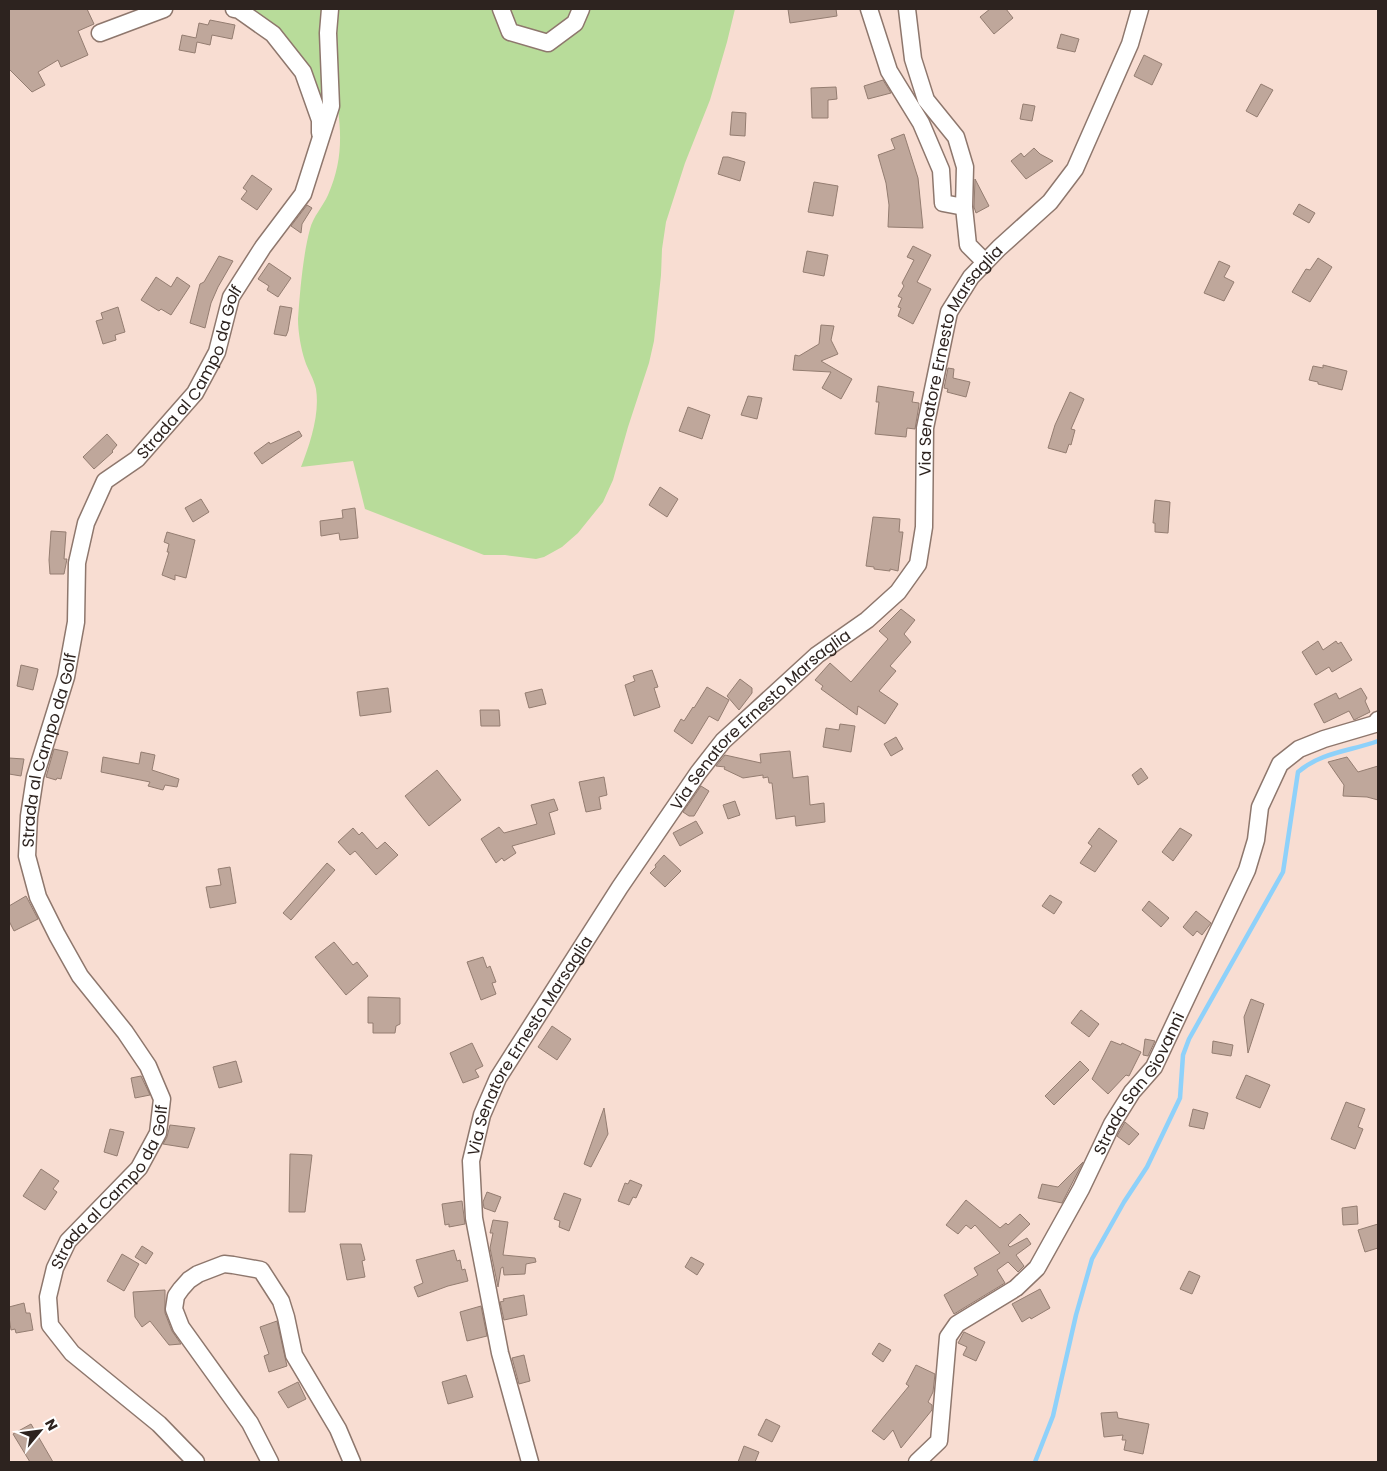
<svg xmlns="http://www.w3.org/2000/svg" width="1387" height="1471" viewBox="0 0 1387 1471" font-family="Poppins,sans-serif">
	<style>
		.green { fill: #b8dc9a }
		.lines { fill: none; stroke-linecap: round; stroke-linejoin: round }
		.stream { stroke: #8ed1fa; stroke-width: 4.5 }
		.building { fill: #bfa79b; stroke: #947d71 }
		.minor-casing { stroke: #8e776d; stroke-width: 19 }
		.minor { stroke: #fff; stroke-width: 16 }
		.labels { text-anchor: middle; stroke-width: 4.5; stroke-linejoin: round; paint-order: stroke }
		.street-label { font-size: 16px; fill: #2d231f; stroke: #fff }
	</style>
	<rect width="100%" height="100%" fill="#f8ddd2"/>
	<path class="green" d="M250,9H735L727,42L710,100L685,163L666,222L662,249L661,275L654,341L649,363L628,427L613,480L603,502L578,533L562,547L544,557L536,559L505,555H484L365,509L353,461L301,467C310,444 320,414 316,389C314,379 308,370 305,361C301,349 298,332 298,319C300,291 303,255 310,229C313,217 323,206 328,195C341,165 342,140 338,109L319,102C315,91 312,78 307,68C295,44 275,21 250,9Z"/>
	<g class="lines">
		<path class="stream" d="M1035,1462L1053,1416L1076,1315L1092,1259L1124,1202L1147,1167L1180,1098L1183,1055L1189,1039L1283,872L1298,772C1321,752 1351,751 1378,741"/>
	</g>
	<g class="building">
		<path d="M9,9H87L94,24L78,31L88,55L61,67L58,60L38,72L45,85L32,92L9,69Z"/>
		<path d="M788,9H836L837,16L790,23Z"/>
		<path d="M990,9H1006L1013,18L994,34L980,17Z"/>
		<path d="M210,20L235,25L232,39L212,35L210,45L197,42L195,53L179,50L182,35L196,38L199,23L208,25Z"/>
		<path d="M1061,34L1079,39L1075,52L1057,48Z"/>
		<path d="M1144,55L1162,64L1152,85L1134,76Z"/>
		<path d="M883,80L891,93L868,99L864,86Z"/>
		<path d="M1261,84L1273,90L1257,117L1246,111Z"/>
		<path d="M836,87L837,99L828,100V118H812L811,88Z"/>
		<path d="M1023,104L1035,106L1032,121L1020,119Z"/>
		<path d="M732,112L746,113L745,136L730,135Z"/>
		<path d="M904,134L918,178L923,228L888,227L889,205L886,183L878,155L895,149L891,139Z"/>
		<path d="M1034,148L1040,154L1053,161L1026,179L1011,161L1021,153L1024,157Z"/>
		<path d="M723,157H728L745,162L740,181L718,174Z"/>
		<path d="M252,175L272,189L257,210L241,199L247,191L243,188Z"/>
		<path d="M975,179L989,206L976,213L974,207Z"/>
		<path d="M814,182L838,186L833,216L808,212Z"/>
		<path d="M1299,204L1315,213L1309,223L1293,214Z"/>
		<path d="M307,205L312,208L302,224L301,233L291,226Z"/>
		<path d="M913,246L931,255L917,282L931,289L913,324L898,316L901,308L898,307L902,298L898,296L904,286L902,283L914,260L907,257Z"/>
		<path d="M807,251L828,255L824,276L803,272Z"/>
		<path d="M219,256L233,261L218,287L211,303L205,328L190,323L200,284L204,282Z"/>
		<path d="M1318,258L1332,267L1310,302L1292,292L1306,269L1310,270Z"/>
		<path d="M1219,261L1230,266L1224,277L1234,282L1224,301L1204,293Z"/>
		<path d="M269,263L291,278L278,297L267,290L269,286L258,279Z"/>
		<path d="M156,277L171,287L177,277L190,286L171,315L161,309L159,311L141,300Z"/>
		<path d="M280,306L292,308L288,331L286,336L274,334Z"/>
		<path d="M118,307L125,332L115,335L116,340L103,344L96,321L103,319L101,313Z"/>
		<path d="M821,325L834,326L831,340L838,354L821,361L852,379L841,399L822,388L831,372L793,370L795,355L799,356L819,344Z"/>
		<path d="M1323,365L1347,371L1342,390L1318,384V382L1309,380L1313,366L1323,368Z"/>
		<path d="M948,368L954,369L953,378L970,382L966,397L947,392L948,389L944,388Z"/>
		<path d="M878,386L914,392L912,402L919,403V405L915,429L907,428L906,437L875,434L879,402H876Z"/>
		<path d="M1070,392L1084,399L1071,429L1075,430L1071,445L1069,444L1066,453L1048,448L1055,425Z"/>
		<path d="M748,396L762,398L757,419L741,415Z"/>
		<path d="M688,407L710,415L702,439L679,431Z"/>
		<path d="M299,431L302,436L262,464L254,453L269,442L270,444Z"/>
		<path d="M107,434L117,445L112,451L113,452L94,469L83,457Z"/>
		<path d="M660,487L678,499L667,517L649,505Z"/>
		<path d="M201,499L209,512L193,522L185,508Z"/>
		<path d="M1155,500L1170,502L1168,533L1155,532V523H1153Z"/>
		<path d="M355,508L358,538L340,540L339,533L321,536L320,521L343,518L342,510Z"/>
		<path d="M873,517L900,519L899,532H903L898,571L890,569V571L874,569V567L866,566Z"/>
		<path d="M51,531L66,532L64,559H67L64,574H50L49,560Z"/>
		<path d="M167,532L195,540L186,578L175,575V580L162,575L169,552H167L169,544L164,542Z"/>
		<path d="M901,609L915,620L904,634L911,642L890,666L896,671L879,691L898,704L885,724L858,706L857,715L821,689L823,686L815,680L830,663L851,682L888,639L879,631Z"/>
		<path d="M1318,641L1323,650L1336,641L1338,644L1341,642L1352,660L1332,672L1329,667L1316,675L1302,652Z"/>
		<path d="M21,665L38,669L33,690L17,686Z"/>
		<path d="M652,670L658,687L654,688L660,707L634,716L625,685L635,681L633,676Z"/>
		<path d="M740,679L752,688V693L739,710L727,696Z"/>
		<path d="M707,687L729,700L718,721L709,716L692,744L674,731L681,719L684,721L693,707L694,708Z"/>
		<path d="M388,688L391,712L360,716L357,692Z"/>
		<path d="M1361,688L1367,698L1365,701L1370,712L1354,720L1349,711L1324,723L1314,704L1336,693L1339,699Z"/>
		<path d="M542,689L546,704L529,708L525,693Z"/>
		<path d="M480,710H499L500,726H481Z"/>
		<path d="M840,724L855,726L851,752L823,747L826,728L839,730Z"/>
		<path d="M896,737L903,749L891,756L884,744Z"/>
		<path d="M54,749L68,752L61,779L57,778L56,780L46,777Z"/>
		<path d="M790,751L793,778L808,776L810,805L824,803L825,822L796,826L795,816L776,819L772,783H769L768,777L763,778V775L743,778L724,769L725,767L716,766L725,755L761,763L760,754Z"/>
		<path d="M141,752L155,755L152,770L179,779L177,787L165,785L163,790L148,786L150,782L101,772L103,757L139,764Z"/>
		<path d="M1347,757L1358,772L1378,766V800L1367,797L1343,796L1344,785L1328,762Z"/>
		<path d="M9,758L24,759L21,776L9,774Z"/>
		<path d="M1141,768L1148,778L1138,785L1132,775Z"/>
		<path d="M437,770L461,800L429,826L405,796Z"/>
		<path d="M604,777L607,795L599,797L601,809L586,812L579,782Z"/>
		<path d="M701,786L709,791L694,816H689L683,812Z"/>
		<path d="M554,799L558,810L549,813L555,834L512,846L516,853L504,861L502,858L496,863L481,839L499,827L504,833L537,824L531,805Z"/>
		<path d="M735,801L740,815L728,819L723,805Z"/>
		<path d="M696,821L703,833L680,846L673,833Z"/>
		<path d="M353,828L359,835L362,832L377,849L385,842L398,855L376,875L355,851L350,855L338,842Z"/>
		<path d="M1099,828L1117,841L1095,872L1080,863L1092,846L1088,843Z"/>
		<path d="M1180,828L1192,835L1173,861L1162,852Z"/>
		<path d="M664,855L681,871L665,887L650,873L656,867L655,865Z"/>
		<path d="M327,863L335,870L291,920L283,913Z"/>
		<path d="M230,867L236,903L210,908L206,887L221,885L218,869Z"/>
		<path d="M1050,895L1062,902L1054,914L1042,906Z"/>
		<path d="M26,896L38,919L14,931L9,921V906Z"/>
		<path d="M1149,901L1169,918L1161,927L1142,910Z"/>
		<path d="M1196,911L1211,923L1202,935L1197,931L1193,936L1183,927Z"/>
		<path d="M334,942L353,965L357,962L368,976L346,995L315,957Z"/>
		<path d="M483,957L487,968L490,966L496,982L492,983L496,994L481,1000L467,962Z"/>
		<path d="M368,997L400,998V1024L396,1026L395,1033H373V1023H368Z"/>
		<path d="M1251,999L1264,1004L1248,1053L1244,1017Z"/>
		<path d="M1081,1010L1099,1024L1089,1037L1071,1023Z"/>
		<path d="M552,1026L571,1039L557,1060L538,1047Z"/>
		<path d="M1145,1039L1155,1041L1148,1056L1143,1055Z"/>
		<path d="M1111,1041L1121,1045L1122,1043L1141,1052L1129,1076L1126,1075L1108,1094L1092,1079Z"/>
		<path d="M1213,1041L1233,1045L1231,1056L1212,1053Z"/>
		<path d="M472,1043L483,1066L475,1070L479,1077L463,1083L450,1053Z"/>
		<path d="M236,1061L242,1082L219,1088L213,1067Z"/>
		<path d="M1080,1061L1089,1070L1054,1105L1045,1096Z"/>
		<path d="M1246,1075L1270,1085L1260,1108L1236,1098Z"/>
		<path d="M141,1076L150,1095L135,1098L131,1078Z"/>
		<path d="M1346,1102L1365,1109L1358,1127L1363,1129L1355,1149L1331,1139Z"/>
		<path d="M604,1108L608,1134L591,1167L584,1164Z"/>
		<path d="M1193,1109L1208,1113L1204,1129L1189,1126Z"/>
		<path d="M1125,1122L1139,1134L1129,1145L1117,1136Z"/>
		<path d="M170,1125L195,1128L188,1148L163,1144L167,1137Z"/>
		<path d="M110,1129L124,1132L117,1156L104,1152Z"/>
		<path d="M290,1154L312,1155L305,1212H289Z"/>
		<path d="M1083,1162L1062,1203L1038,1198L1042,1184L1058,1187Z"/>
		<path d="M41,1169L59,1181L53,1189L57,1192L45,1210L23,1196Z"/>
		<path d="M630,1180L642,1185L636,1198L633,1197L629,1205L618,1201L625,1183L628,1184Z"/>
		<path d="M487,1192L501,1197L495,1212L484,1208L483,1202Z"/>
		<path d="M564,1193L581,1199L569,1231L559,1227L560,1221L554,1219Z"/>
		<path d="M966,1200L1000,1228L1006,1223L1008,1225L1020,1214L1030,1224L1008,1245L1010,1247L1027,1238L1031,1244L1016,1255L1024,1266L1018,1272L1008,1262L997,1270L1005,1283L954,1314L944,1295L978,1275L974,1268L1000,1253L975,1225L971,1229L966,1225L958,1234L946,1225Z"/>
		<path d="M462,1201L465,1224L449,1227V1224L445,1225L442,1204Z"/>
		<path d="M1357,1206L1358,1224L1343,1225L1342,1208Z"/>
		<path d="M493,1220L508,1222L503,1255L535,1258L536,1262L526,1264L525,1274L504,1275L503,1267L501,1268L498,1287L490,1248L493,1233H490Z"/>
		<path d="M1378,1224V1248L1365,1252L1358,1230Z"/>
		<path d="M340,1244H361L365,1260L362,1261L365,1277L347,1280Z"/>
		<path d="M142,1246L153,1253L146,1264L135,1257Z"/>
		<path d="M454,1250L457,1261L460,1260L462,1270L465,1269L468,1281L448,1286L418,1297L414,1287L423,1283L416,1260Z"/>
		<path d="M122,1254L139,1264L124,1291L107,1281Z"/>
		<path d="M691,1257L704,1264L697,1275L685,1267Z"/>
		<path d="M1189,1271L1200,1276L1192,1294L1180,1289Z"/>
		<path d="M1040,1289L1050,1308L1031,1319L1030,1317L1022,1322L1012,1304Z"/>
		<path d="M165,1290V1313L172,1331L181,1344L169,1345L150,1321L142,1327L135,1317L133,1292Z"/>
		<path d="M524,1295L527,1315L504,1320L500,1302L504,1301L503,1299Z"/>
		<path d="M24,1303L26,1313H30L33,1330L16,1333L15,1329L11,1330L9,1317V1307Z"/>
		<path d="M481,1306L487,1336L467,1341L460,1312Z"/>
		<path d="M277,1321L287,1366L269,1372L264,1356L269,1354L260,1327Z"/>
		<path d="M964,1332L985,1342L976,1361L963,1355L967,1347L958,1343Z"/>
		<path d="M879,1343L891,1350L883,1362L872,1354Z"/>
		<path d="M524,1355L530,1381L519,1384L512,1358Z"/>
		<path d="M916,1365L935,1374L933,1392L928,1402L932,1405V1410L901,1448L893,1430L884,1440L872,1431L909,1386L906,1384Z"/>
		<path d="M466,1375L473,1397L448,1404L442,1382Z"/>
		<path d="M298,1382L306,1399L288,1408L278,1392Z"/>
		<path d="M1117,1412L1118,1418L1149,1424L1143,1454L1124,1450L1126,1440H1122L1123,1435L1104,1437L1101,1413Z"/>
		<path d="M766,1419L780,1426L772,1442L758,1435Z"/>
		<path d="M31,1424L53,1462H30L13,1434Z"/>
		<path d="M744,1446L759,1452L755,1462H738Z"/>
	</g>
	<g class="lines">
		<g class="minor-casing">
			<g id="minor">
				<path d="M234,9L239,10L273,34L303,72L320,120V133"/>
				<path d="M501,9L510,32L548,43L575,23L581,9"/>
				<path d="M869,9L889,71L921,123L941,170L943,203L964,207"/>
				<path d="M907,9L913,59L926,100L956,137L965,167L964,207L968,245L985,262"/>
				<path d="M100,33L164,9"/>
				<path id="s1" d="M196,1462L159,1424L72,1353L50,1325L48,1297L55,1268L68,1241L139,1168L158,1133L162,1099L148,1066L125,1032L80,976L57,935L38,897L27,856L29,816L35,777L66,677L76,622L77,563L86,523L105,481L137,459L195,393L217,352L231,297L263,247L303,194L331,106L328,33L330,9"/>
				<path d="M270,1462L250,1423L181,1327L174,1309L176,1296L181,1289L189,1280L198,1274L224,1264L233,1265L261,1270L281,1301L286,1317L294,1355L338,1429L352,1462"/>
				<path id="s2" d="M530,1462L500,1353L474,1218L471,1161L482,1115L498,1078L620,887L698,773L723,741L817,655L867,620L898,592L918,564L924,527L925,428L949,312L971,277L999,248L1050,202L1075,169L1130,44L1140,9"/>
				<path id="s3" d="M917,1462L939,1441L948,1337L957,1324L1016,1288L1037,1268L1081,1189L1112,1124L1132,1092L1154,1067L1194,982L1247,870L1256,840L1260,807L1280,764L1299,749L1324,739L1375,724L1378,720"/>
			</g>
		</g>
		<use href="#minor" class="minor"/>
	</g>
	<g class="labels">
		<g class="street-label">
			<text dy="6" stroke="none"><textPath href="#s2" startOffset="1278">Via Senatore Ernesto Marsaglia</textPath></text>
			<text dy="6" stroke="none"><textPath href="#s1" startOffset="1274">Strada al Campo da Golf</textPath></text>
			<text dy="6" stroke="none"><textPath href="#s2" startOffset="842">Via Senatore Ernesto Marsaglia</textPath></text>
			<text dy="6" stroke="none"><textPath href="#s1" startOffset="854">Strada al Campo da Golf</textPath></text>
			<text dy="6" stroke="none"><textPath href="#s2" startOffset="438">Via Senatore Ernesto Marsaglia</textPath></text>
			<text dy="6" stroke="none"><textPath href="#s3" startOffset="460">Strada San Giovanni</textPath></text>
			<text dy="6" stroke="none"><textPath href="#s1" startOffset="359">Strada al Campo da Golf</textPath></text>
		</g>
	</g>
	<rect width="1387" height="1471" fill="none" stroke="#2d231f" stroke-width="20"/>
	<g transform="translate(40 1431) rotate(61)" stroke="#ffffff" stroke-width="4" paint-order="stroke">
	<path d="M0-4L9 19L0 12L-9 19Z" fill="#2d231f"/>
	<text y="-8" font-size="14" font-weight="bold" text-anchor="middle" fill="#2d231f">N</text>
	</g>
</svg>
